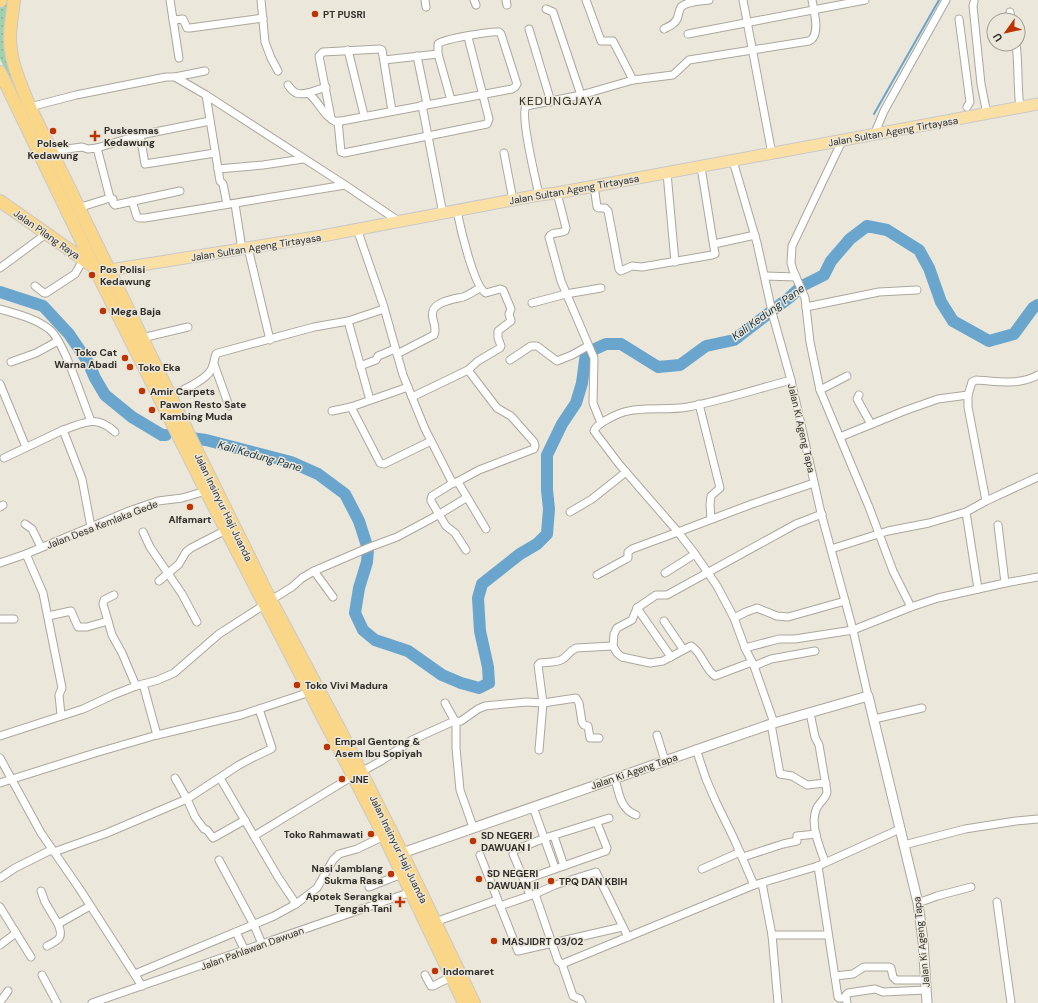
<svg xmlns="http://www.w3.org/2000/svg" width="1038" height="1003" viewBox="0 0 1038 1003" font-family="'DM Sans',sans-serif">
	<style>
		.park { fill: url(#park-dots) }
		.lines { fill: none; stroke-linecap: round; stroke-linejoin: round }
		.stream { stroke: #69a5cc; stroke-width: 2 }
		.river { stroke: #69a5cc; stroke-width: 12 }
		.minor-casing { stroke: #aba79c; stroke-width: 9 }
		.tertiary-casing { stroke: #aba79c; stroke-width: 11 }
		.primary-casing { stroke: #c9c9c8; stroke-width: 13 }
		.trunk-casing { stroke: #c9c9c8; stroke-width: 14 }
		.minor { stroke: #fff; stroke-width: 7 }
		.tertiary { stroke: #fff; stroke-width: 9 }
		.primary { stroke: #fbe0a6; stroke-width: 11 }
		.trunk { stroke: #fad688; stroke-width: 12 }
		.poi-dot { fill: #bd3404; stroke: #ebe7db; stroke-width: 1.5 }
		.labels { text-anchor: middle; stroke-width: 3; stroke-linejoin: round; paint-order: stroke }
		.poi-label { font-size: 10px; font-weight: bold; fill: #302e2a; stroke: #ebe7db; text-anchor: start }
		.street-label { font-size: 10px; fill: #302e2a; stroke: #ebe7db }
		.water-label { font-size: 11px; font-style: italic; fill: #122d3f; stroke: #ebe7db }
		.quarter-label { font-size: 12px; letter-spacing: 1px; fill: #2d2920; stroke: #ebe7db }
	</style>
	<defs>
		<pattern id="park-dots" width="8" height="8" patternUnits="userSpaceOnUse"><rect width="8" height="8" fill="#a2d1b0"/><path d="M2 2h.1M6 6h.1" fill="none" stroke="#8cb498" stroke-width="1.8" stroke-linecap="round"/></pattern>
	</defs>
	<rect width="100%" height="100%" fill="#ebe7db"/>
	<path class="park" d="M8,3C0,35 6,60 15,91L0,59V6Z"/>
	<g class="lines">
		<path class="stream" d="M874,114L939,0"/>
		<g class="river">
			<path d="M0,292L43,306L69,334L88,362L95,378L105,395L132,417L162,435H166"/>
			<path d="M183,437L206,440L291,462L318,474L345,494L359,521L368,549L367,562L359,588L355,613L363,630L375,640L408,651L442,675L461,683L479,688L489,683L488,667L480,631L478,598L482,584L520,554L537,544L547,534L549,509L547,490V455L562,424L576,403L582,383L586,353L606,344H621L658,367L680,365L706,346L734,340L790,297L802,286L824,275L831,261L850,239L867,226L887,230L919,250L929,268L941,302L953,321L989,341L1014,334L1033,308L1038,305"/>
		</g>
		<g class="minor-casing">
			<g id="minor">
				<path d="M170,0L179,58"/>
				<path d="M261,0L265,42L271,58L278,71"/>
				<path d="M425,0L426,7"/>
				<path d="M474,0L476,5"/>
				<path d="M506,0L507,5"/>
				<path d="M586,0L601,41H613L633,80"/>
				<path d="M743,0L772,154"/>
				<path d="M974,2L973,6L981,84L987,114"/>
				<path d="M546,9L553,12L581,95"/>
				<path d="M1010,12L1011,20"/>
				<path d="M959,19L970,102L967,107"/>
				<path d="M173,20L183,19L187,28H190L263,18"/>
				<path d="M529,29L551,102"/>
				<path d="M664,29C670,26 677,23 678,16C679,13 679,10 681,7C687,1 702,1 709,0"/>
				<path d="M688,34L865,0"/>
				<path d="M1016,44C1019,65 1017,86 1020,108"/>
				<path d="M348,50L364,115"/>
				<path d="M417,56L427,104"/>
				<path d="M384,60L438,54"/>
				<path d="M175,77L206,95L345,185"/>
				<path d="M288,85C294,94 298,95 308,93C319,101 323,116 336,122L512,89L515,87L517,84L501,34L499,32C491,31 443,39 438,44V54L451,100"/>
				<path d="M308,93L326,87"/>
				<path d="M206,95L218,169L263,165L303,159"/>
				<path d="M422,105L443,214"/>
				<path d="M30,107L76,95L166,77H175L205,71"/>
				<path d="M331,118L319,56L323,52L380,49L382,50L392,111"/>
				<path d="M338,121L341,152L344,153L487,124L489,119L468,37"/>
				<path d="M140,135L145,164L215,153"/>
				<path d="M874,135L884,111L946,0"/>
				<path d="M842,141L792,246L791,263L793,270L805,298L810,342L820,390L869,507L893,571L911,607"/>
				<path d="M97,148L110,198"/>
				<path d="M51,151L82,147L88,149L97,148L140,135L210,121"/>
				<path d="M504,153L513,200"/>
				<path d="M733,161L757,243L773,316L791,380L821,513L853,630L868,696"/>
				<path d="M218,169L220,181L223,184L227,204"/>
				<path d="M667,173L675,262"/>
				<path d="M594,186L597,207L599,208H605L608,211L619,269L621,271L632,266L642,267L712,255L715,254L701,167"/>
				<path d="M557,193L566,228L565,231C560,234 552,231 549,237L561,281L594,358L593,403L601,423"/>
				<path d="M539,195C536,181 520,116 526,106L581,95L633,80L673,75L689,60L809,41C821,36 814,11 812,0"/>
				<path d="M132,201L137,217L139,218H145L345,185L400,222"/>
				<path d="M235,204L242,249"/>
				<path d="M78,208L110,198L113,199V203L115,205L180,191"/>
				<path d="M357,229L383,304L403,375L425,429L451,480L455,483L479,470L531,450L534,449L535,446L534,442L511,416L497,408L468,370"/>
				<path d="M714,244L755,235"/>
				<path d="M248,248L270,340"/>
				<path d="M0,268L46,234"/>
				<path d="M765,276L796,277"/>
				<path d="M35,286L44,293H46L75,274L83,260"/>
				<path d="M532,303L566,294L601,288"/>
				<path d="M806,307L879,292L917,290"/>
				<path d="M0,309C16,314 35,318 49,329C64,340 82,400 91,421"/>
				<path d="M348,321L370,400"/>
				<path d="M142,338L188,327"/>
				<path d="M397,354L434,335C438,326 430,319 433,311C436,301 455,299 463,297C469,295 474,291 480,288"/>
				<path d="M510,360L531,346H537L557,361L572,355L588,346"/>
				<path d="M11,362L36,353L58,341"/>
				<path d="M214,364L229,406"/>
				<path d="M360,366L376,360L378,356L395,349"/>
				<path d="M791,380C757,389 723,400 688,407C667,411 640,406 621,413C615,415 596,424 594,431L619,464L678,532L752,504L814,483"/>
				<path d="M0,384L26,447"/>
				<path d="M820,390L847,376"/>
				<path d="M859,395L857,399L871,424"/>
				<path d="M170,396C181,391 205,381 211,370C214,365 214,359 216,354L218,353L314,327L348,321L384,309"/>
				<path d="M412,397L468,370L478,361L500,348L501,346L498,338V331L511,321L509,314L511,309L503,290L500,289L486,293C474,288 460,226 457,211"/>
				<path d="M699,404L720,488L711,496L710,505L711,519"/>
				<path d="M351,407L380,463L384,464L431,441"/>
				<path d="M332,411L351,407L408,387"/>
				<path d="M63,430C84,423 96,414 115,432"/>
				<path d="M840,437L904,411L938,399L968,395"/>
				<path d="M4,458L63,430L82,479L91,527"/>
				<path d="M458,482L486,529"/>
				<path d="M453,483L432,496L431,499V501L446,526L455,533L466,550"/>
				<path d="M986,501L968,407V395L972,382L976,380C997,381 1019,386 1038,375"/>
				<path d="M0,507L3,505"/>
				<path d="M570,512L592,499L626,472"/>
				<path d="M966,512L978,589"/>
				<path d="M25,524L32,529L41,547"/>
				<path d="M998,525L1005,583"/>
				<path d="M143,532L150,547L182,594L197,622"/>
				<path d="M831,549L888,531L929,523L966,512L986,501L1038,477"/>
				<path d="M26,554L43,593L62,688L59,695L61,715"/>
				<path d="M0,563L26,554L129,511L158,501L182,498L206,491"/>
				<path d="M314,571L333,597"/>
				<path d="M665,573L695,554"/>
				<path d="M597,575L626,559L628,558V552L632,549L678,532L695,554L717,586L734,618L745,648L754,666L774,723"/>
				<path d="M159,581L179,564L186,552L191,548L226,530"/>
				<path d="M114,595L104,600L103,604L112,635L122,653L136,686"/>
				<path d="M271,600L292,587L302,578L314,571L370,547L397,537L438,515L466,498"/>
				<path d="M637,608L671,657"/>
				<path d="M48,616L71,611L78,627H87L108,621"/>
				<path d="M734,618L746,612L757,608L777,616L788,617L845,601"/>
				<path d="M0,619H14"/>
				<path d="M664,621L683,649"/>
				<path d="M613,646L617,653L622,657L650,663L663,661L691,646C702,652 704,668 715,676L752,662"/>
				<path d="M745,648L779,639H795L853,630L911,607L938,598L1005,583L1038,577"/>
				<path d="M754,666L771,659L815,651"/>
				<path d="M143,684L157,735"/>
				<path d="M445,703L456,723V748L460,790L473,827"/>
				<path d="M810,713L815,737L819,745L827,792C826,799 818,803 816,810C810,825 820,848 825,862"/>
				<path d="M874,719L922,708"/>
				<path d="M771,724L780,774L792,776L807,785L826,783"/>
				<path d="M657,735L665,761"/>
				<path d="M0,736L83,709L113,695L136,686L158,680L174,673L219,634L264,605"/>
				<path d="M696,749L706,779L716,802L735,841L754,885"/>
				<path d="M539,750L543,703L538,665L540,663C547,662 557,663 563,659C568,655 570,651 576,648L613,646L614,634L617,628L632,620L637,608L656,595H667L796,524L822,514"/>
				<path d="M0,758L41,833L79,888L142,986"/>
				<path d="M361,772L381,761L412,740L452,722L461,721L478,709L485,706L526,702L543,703L576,698L579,703L582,722L584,725L588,726L590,738H599"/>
				<path d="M175,778L187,799L195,817L204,829L207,830L213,838L245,820"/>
				<path d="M220,778L278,877L296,904"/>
				<path d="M615,779C619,793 620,809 636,815"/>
				<path d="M0,783L95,753L157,735L241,715L310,692"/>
				<path d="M533,807L555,868"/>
				<path d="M597,823L607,848L606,851L524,880L513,854L515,850L545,838L609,818"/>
				<path d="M254,836L353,776"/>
				<path d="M554,836L564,866"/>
				<path d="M904,845L965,829L1016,821L1038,819"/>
				<path d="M54,852L107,833L187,799L239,765L254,757L271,749L272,748L259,709"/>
				<path d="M480,855L518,951L622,927"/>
				<path d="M743,857L783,844L797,841V836L816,834"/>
				<path d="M219,860L254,925L262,944"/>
				<path d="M818,866L838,997L839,998H846L847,1003"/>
				<path d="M702,869L740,852"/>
				<path d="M0,878L15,868L51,850"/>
				<path d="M524,880L530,895"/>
				<path d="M762,883L772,935L778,1003"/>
				<path d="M369,887L402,874"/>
				<path d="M41,891L45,902L58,924"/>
				<path d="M535,894L555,885L596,872L628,937"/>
				<path d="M997,902L1011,1003"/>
				<path d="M918,903L937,896L971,887"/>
				<path d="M500,906L535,894L558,961L562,964L754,885L818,866L900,829"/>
				<path d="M0,907L31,957"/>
				<path d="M435,922L497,900"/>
				<path d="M236,932L245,951"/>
				<path d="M772,935H828"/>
				<path d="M0,945L16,933"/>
				<path d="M47,946C59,940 64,938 58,924L90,906"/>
				<path d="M562,964L573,996L580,999L582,1003"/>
				<path d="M135,974L274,916L296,904L317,888L333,860L339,854L357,849L384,836"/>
				<path d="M42,975L57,1003"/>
				<path d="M425,975L431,986H433L451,977"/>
				<path d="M835,976L853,974L864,967H889L891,968L893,977L896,980H926"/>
				<path d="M846,998V995L848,993L875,989L883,992L926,990"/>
				<path d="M0,1002L8,991"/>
				<path d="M92,1003L411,892"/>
			</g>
		</g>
		<g class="tertiary-casing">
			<path id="tertiary" d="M402,853L722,741L774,723L868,696L918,903L923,941L927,1003"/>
		</g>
		<g class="primary-casing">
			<path id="primary" d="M110,270L322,236L539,195L557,193L1038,104"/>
		</g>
		<g class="trunk-casing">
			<g id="trunk">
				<path d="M14,0C13,12 10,25 10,38C10,62 21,85 30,107L198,453L266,591L338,726L402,853L474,1003"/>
				<path d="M0,1L1,0"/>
				<path d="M0,72L94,267L206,491L384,836L464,1003"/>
				<path d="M0,201L94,267"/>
			</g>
		</g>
		<use href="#minor" class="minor"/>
		<use href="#tertiary" class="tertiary"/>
		<use href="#primary" class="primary"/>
		<use href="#trunk" class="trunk"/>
	</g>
	<g class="poi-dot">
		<circle cx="315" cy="14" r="4"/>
		<circle cx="53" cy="131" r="4"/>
		<path d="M93 130h4v4h4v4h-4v4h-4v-4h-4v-4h4z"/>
		<circle cx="92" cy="275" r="4"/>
		<circle cx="103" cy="311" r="4"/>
		<circle cx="125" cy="358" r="4"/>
		<circle cx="130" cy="367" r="4"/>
		<circle cx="142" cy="391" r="4"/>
		<circle cx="152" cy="410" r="4"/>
		<circle cx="190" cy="507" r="4"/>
		<circle cx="297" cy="685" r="4"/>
		<circle cx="327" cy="747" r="4"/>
		<circle cx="342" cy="779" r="4"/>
		<circle cx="371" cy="834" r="4"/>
		<circle cx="473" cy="841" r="4"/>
		<circle cx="391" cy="874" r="4"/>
		<circle cx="479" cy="879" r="4"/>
		<circle cx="551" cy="881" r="4"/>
		<path d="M398 896h4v4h4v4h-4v4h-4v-4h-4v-4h4z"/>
		<circle cx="494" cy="941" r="4"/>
		<circle cx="435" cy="971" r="4"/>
	</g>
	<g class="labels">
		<g class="poi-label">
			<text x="323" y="18">PT PUSRI</text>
			<text x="104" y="134">Puskesmas<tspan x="104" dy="12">Kedawung</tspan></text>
			<text x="53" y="147" text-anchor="middle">Polsek<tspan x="53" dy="12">Kedawung</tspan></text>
			<text x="100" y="273">Pos Polisi<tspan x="100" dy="12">Kedawung</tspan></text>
			<text x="111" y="315">Mega Baja</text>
			<text x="117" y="356" text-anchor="end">Toko Cat<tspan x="117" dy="12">Warna Abadi</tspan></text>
			<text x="138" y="371">Toko Eka</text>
			<text x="150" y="395">Amir Carpets</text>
			<text x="160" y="408">Pawon Resto Sate<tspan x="160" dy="12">Kambing Muda</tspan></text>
			<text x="190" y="523" text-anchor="middle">Alfamart</text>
			<text x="305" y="689">Toko Vivi Madura</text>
			<text x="335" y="745">Empal Gentong &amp;<tspan x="335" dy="12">Asem Ibu Sopiyah</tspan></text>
			<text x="350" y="783">JNE</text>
			<text x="363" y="838" text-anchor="end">Toko Rahmawati</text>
			<text x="481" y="839">SD NEGERI<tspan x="481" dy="12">DAWUAN I</tspan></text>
			<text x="383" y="872" text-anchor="end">Nasi Jamblang<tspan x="383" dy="12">Sukma Rasa</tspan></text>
			<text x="487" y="877">SD NEGERI<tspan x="487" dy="12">DAWUAN II</tspan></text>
			<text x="559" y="885">TPQ DAN KBIH</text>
			<text x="392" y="900" text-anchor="end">Apotek Serangkai<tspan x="392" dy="12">Tengah Tani</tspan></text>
			<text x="502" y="945">MASJIDRT 03/02</text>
			<text x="443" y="975">Indomaret</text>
		</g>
		<g class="street-label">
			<text transform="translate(893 131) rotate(-10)" y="4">Jalan Sultan Ageng Tirtayasa</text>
			<text transform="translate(574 189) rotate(-10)" y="4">Jalan Sultan Ageng Tirtayasa</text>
			<text transform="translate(47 234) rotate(35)" y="4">Jalan Pilang Raya</text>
			<text transform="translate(256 247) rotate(-9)" y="4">Jalan Sultan Ageng Tirtayasa</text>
			<text transform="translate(802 428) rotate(77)" y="4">Jalan Ki Ageng Tapa</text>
			<text transform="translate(224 507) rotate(64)" y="4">Jalan Insinyur Haji Juanda</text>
			<text transform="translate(102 524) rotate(-21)" y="4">Jalan Desa Kemlaka Gede</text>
			<text transform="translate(634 771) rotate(-19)" y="4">Jalan Ki Ageng Tapa</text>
			<text transform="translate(399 849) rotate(64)" y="4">Jalan Insinyur Haji Juanda</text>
			<text transform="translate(921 942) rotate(-96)" y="4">Jalan Ki Ageng Tapa</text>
			<text transform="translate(252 948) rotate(-20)" y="4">Jalan Pahlawan Dawuan</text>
		</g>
		<g class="water-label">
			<text transform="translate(768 312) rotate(-36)" y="4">Kali Kedung Pane</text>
			<text transform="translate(260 456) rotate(16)" y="4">Kali Kedung Pane</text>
		</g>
		<g class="quarter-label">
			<text x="561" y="105">KEDUNGJAYA</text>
		</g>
	</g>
	<g transform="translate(1006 32) rotate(237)"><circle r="19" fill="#ebe7db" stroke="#a09d94"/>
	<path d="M0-3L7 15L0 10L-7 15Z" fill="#bd3404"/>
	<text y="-6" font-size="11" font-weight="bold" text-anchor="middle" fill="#302e2a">U</text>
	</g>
</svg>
